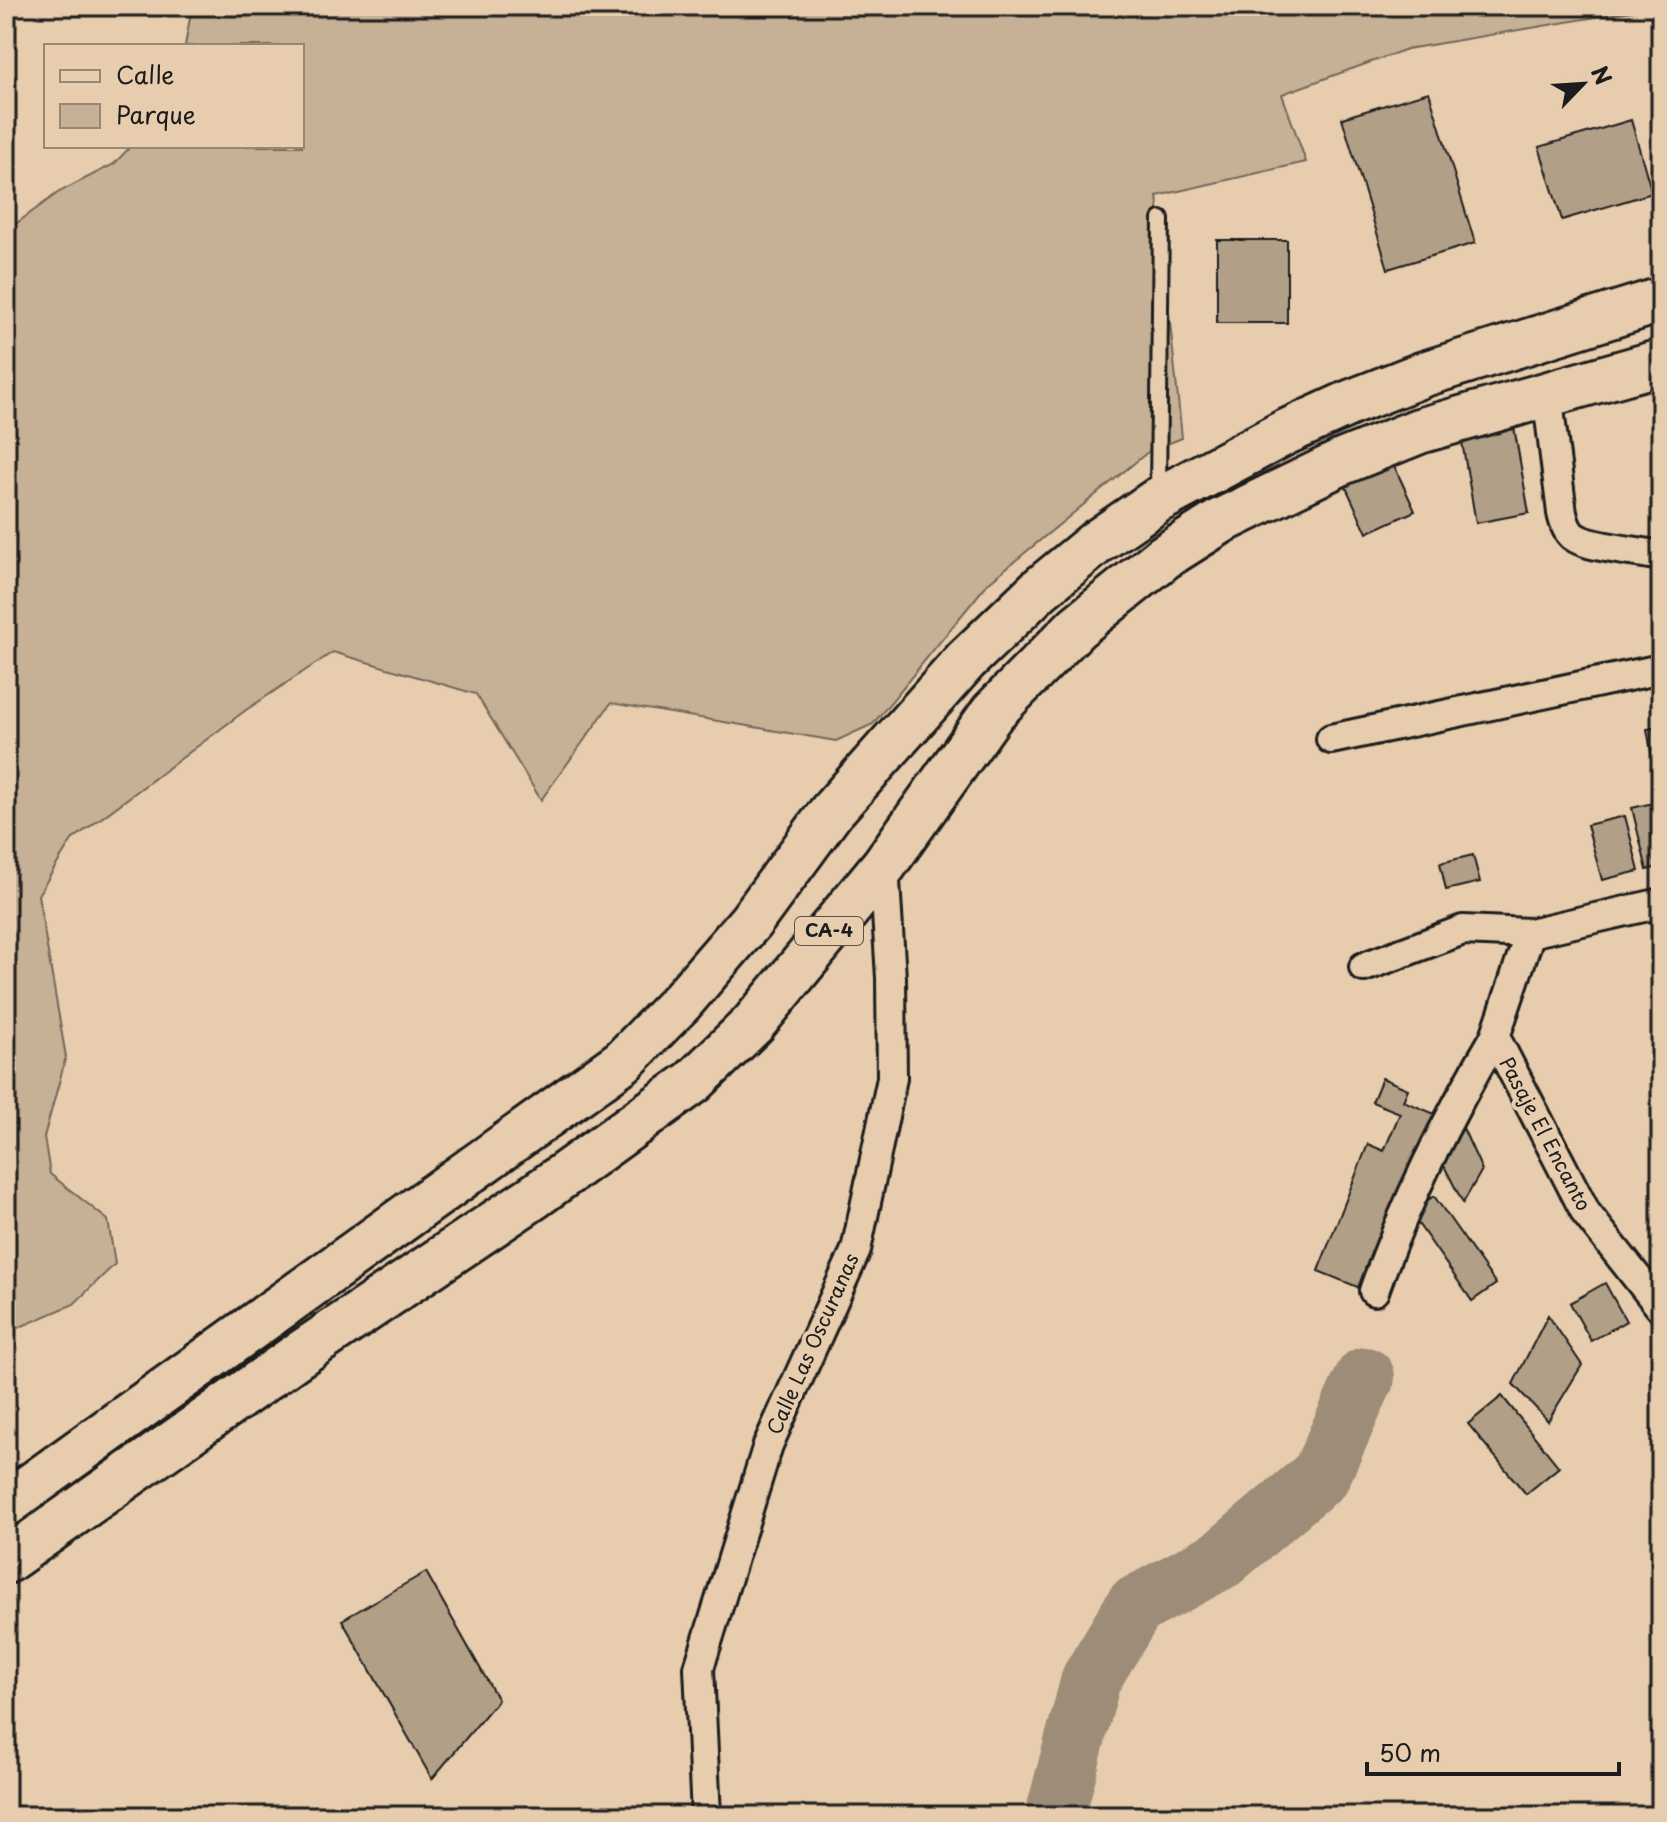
<svg xmlns="http://www.w3.org/2000/svg" width="1667" height="1822" viewBox="0 0 1667 1822" font-family="'Playpen Sans',sans-serif">
	<style>
		.green { fill: #c6b196; stroke: #716659; stroke-width: 2 }
		.lines { fill: none; stroke-linecap: round; stroke-linejoin: round }
		.river { stroke: #9c8c78; stroke-width: 60 }
		.building { fill: #b19f88; stroke: #1c1c1c; stroke-width: 2 }
		.lane-casing { stroke: #1c1c1c; stroke-width: 20 }
		.street-casing { stroke: #1c1c1c; stroke-width: 34 }
		.highway-casing { stroke: #1c1c1c; stroke-width: 50 }
		.lane { stroke: #e7cdae; stroke-width: 14 }
		.street { stroke: #e7cdae; stroke-width: 28 }
		.highway { stroke: #e7cdae; stroke-width: 44 }
		.labels { text-anchor: middle; stroke-width: 8; stroke-linejoin: round; paint-order: stroke }
		.shield { fill: #e7cdae; stroke: #595148; stroke-width: 2 }
		.shield-label { font-size: 18px; font-weight: bold; fill: #1c1c1c }
		.street-label { font-size: 20px; fill: #1c1c1c; stroke: #e7cdae }
	</style>
	<rect width="100%" height="100%" fill="#e7cdae"/>
	<filter id="ink" filterUnits="userSpaceOnUse"><feTurbulence type="fractalNoise" baseFrequency=".0125" numOctaves="2"/><feDisplacementMap in="SourceGraphic" scale="16" xChannelSelector="R" yChannelSelector="G"/><feConvolveMatrix kernelMatrix="1 2 1 2 8 2 1 2 1" color-interpolation-filters="sRGB"/></filter>
	<g filter="url(#ink)">
		<path class="green" d="M192,6H1661L1407,49L1282,94L1306,162L1157,196L1182,438L1149,451L988,583L873,724L836,741L611,703L541,800L476,694L333,652L246,710L72,840L38,895L66,1057L44,1137L50,1174L108,1220L115,1264L74,1304L6,1333V231L59,192L114,164L131,146H302V46H185Z"/>
		<g class="lines">
			<path class="river" d="M1055,1816L1091,1679L1135,1606L1222,1559L1321,1475L1365,1377"/>
		</g>
		<g class="building">
			<path d="M1429,92L1475,243L1388,269L1342,118Z"/>
			<path d="M1631,120L1652,193L1562,220L1539,147Z"/>
			<rect x="1217" y="240" width="70" height="83"/>
			<path d="M1514,427L1529,513L1476,523L1461,436Z"/>
			<path d="M1392,461L1415,511L1367,533L1344,483Z"/>
			<path d="M1661,727V761L1653,762L1647,729Z"/>
			<path d="M1661,801V866L1647,870L1632,808Z"/>
			<path d="M1625,816L1639,871L1602,880L1587,825Z"/>
			<path d="M1473,855L1480,882L1446,890L1440,863Z"/>
			<path d="M1382,1078L1408,1089L1403,1101L1435,1114L1365,1290L1318,1271L1368,1144L1384,1151L1400,1113L1372,1102Z"/>
			<path d="M1463,1128L1482,1170L1463,1203L1442,1162Z"/>
			<path d="M1434,1196L1496,1284L1472,1301L1410,1212Z"/>
			<path d="M1605,1283L1626,1321L1591,1341L1570,1303Z"/>
			<path d="M1548,1315L1582,1365L1548,1421L1513,1384Z"/>
			<path d="M1502,1396L1559,1467L1526,1494L1468,1424Z"/>
			<path d="M426,1572L498,1700L432,1779L342,1620Z"/>
		</g>
		<g class="lines">
			<g class="lane-casing">
				<path id="lane" d="M1158,491L1161,219"/>
			</g>
			<g class="street-casing">
				<g id="street">
					<path d="M1547,393L1562,513C1564,522 1566,530 1573,536C1588,548 1640,551 1661,556"/>
					<path d="M1331,739L1661,669"/>
					<path d="M1661,903L1530,933L1495,1037L1586,1213L1661,1308"/>
					<path d="M1364,967L1463,930L1530,933"/>
					<path d="M1374,1291C1406,1200 1446,1120 1495,1037"/>
					<path d="M706,1816L699,1668L768,1445L856,1250L892,1078L891,978L884,865"/>
				</g>
			</g>
			<g class="highway-casing">
				<g id="highway">
					<path d="M6,1504L623,1061L682,1001L751,921L831,812L966,660L1040,589L1097,542L1158,500L1284,433L1352,402L1424,374L1661,300"/>
					<path d="M6,1561L297,1356L535,1196L693,1082L753,1024L884,865L993,712L1077,627L1164,557L1221,521L1342,462L1419,431L1661,362"/>
				</g>
			</g>
			<use href="#lane" class="lane"/>
			<use href="#street" class="street"/>
			<use href="#highway" class="highway"/>
		</g>
	</g>
	<g class="labels">
		<rect class="shield" x="795" y="917" width="68" height="28" rx="6"/>
		<g class="shield-label">
			<text x="829" y="937">CA-4</text>
		</g>
		<g class="street-label">
			<text transform="translate(1545 1134) rotate(62)" y="7">Pasaje El Encanto</text>
			<text transform="translate(813 1344) rotate(-66)" y="7">Calle Las Oscuranas</text>
		</g>
	</g>
	<rect width="1667" height="1822" fill="none" stroke="#e7cdae" stroke-width="32"/>
	<rect x="16" y="16" width="1635" height="1790" fill="none" stroke="#1c1c1c" stroke-width="3" filter="url(#ink)"/>
	<rect x="44" y="44" width="260" height="104" fill="#e7cdae" stroke="#968674" stroke-width="2"/>
	<rect x="60" y="70" width="40" height="12" fill="#e7cdae" stroke="#968674" stroke-width="2"/>
	<text x="116" y="84" font-size="24" fill="#1c1c1c">Calle</text>
	<rect x="60" y="104" width="40" height="24" fill="#c6b196" stroke="#968674" stroke-width="2"/>
	<text x="116" y="124" font-size="24" fill="#1c1c1c">Parque</text>
	<g transform="translate(1583 84) rotate(65)" stroke="#e7cdae" stroke-width="6" paint-order="stroke">
	<path d="M0-6L14 30L0 20L-14 30Z" fill="#1c1c1c"/>
	<text y="-12" font-size="22" font-weight="bold" text-anchor="middle" fill="#1c1c1c">N</text>
	</g>
	<path d="M1367 1762v12h252v-12" fill="none" stroke="#1c1c1c" stroke-width="4"/>
	<text x="1379" y="1762" font-size="24" fill="#1c1c1c" stroke="#e7cdae" stroke-width="6" paint-order="stroke">50 m</text>
</svg>
